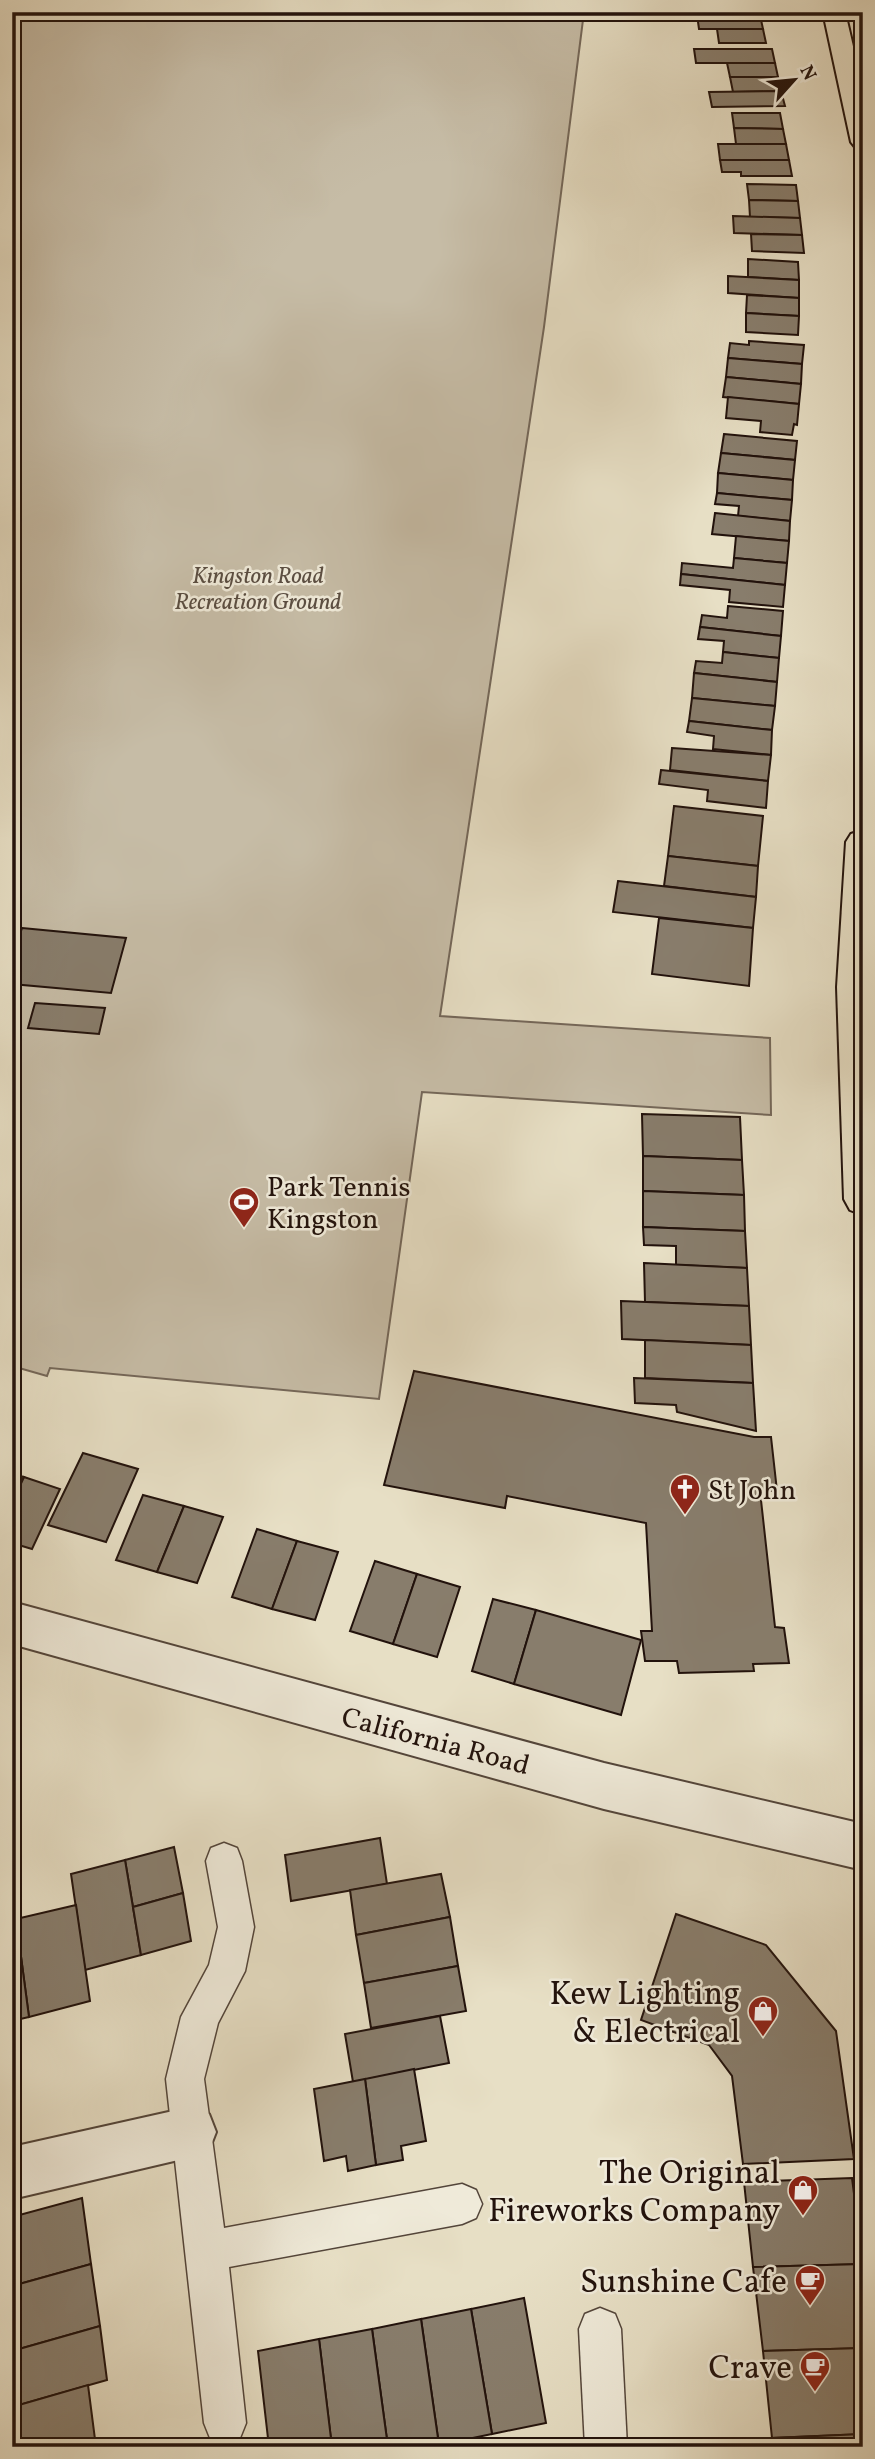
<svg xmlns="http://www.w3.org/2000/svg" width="875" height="2459" viewBox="0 0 875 2459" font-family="Vollkorn,serif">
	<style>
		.green { fill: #c6bca6; stroke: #746759; stroke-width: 2 }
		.building { fill: #887d6c; stroke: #22120c; stroke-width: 2 }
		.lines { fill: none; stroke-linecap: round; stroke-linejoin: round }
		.service-casing { stroke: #53453a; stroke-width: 3 }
		.minor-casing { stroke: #53453a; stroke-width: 4 }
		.primary-casing { stroke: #22120c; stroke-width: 4 }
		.service { fill: #efead9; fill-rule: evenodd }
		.minor { fill: #efead9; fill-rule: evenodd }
		.primary { fill: #e7dfc5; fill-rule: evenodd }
		.labels { text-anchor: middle; stroke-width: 5; stroke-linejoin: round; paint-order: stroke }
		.far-park-label { font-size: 23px; font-style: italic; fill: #5b4e42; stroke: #efead9 }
		.poi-label { font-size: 28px; fill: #22120c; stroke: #efead9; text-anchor: start }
		.street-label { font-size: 28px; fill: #22120c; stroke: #efead9 }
		.near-poi-label { font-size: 33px; fill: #22120c; stroke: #efead9; text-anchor: end }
	</style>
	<rect width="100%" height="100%" fill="#e7dfc5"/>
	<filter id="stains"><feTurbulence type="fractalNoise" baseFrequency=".00286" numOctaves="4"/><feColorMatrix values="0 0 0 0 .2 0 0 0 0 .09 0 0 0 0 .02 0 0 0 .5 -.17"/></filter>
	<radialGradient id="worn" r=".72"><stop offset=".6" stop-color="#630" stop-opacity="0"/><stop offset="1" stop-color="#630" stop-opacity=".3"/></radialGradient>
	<path class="green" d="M12,12H584L544,327L440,1016L770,1038L771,1115L422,1092L379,1399L50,1368L47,1376L12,1366Z"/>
	<g class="building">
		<path d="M713,12H760V15H714Z"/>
		<path d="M697,15H760L763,29H699Z"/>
		<path d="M717,29H763L766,43H719Z"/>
		<path d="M694,49H772L775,63H696Z"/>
		<path d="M727,63H775L778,77H730Z"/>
		<path d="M730,77H778L781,91L733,92Z"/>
		<path d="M781,91L785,106L712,107L709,92Z"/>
		<path d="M732,113H780L783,129L734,128Z"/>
		<path d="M734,128L783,129L786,144H736Z"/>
		<path d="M718,144H786L789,160H720Z"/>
		<path d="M720,160H789L792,176H741V172H722Z"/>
		<path d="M747,184L796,185L798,201L749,200Z"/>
		<path d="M749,200L798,201L800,218L750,217Z"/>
		<path d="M733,216L800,218L802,235L734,233Z"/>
		<path d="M751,234L802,235L804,253L752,251Z"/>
		<path d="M748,259L798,262L799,280L748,277Z"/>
		<path d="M728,276L799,280V298L728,293Z"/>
		<path d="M747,295L799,298V316L746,313Z"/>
		<path d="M746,313L799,316L798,335L746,332Z"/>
		<path d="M749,341L804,345L802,364L728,358L730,343L749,345Z"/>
		<path d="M728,358L802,364L801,384L726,377Z"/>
		<path d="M726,377L801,384L799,404L723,397Z"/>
		<path d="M728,397L799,404L797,425L794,424L792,435L760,432L761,421L726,418Z"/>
		<path d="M724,434L797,441L795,460L721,453Z"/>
		<path d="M721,453L795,460L793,480L718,473Z"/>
		<path d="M718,473L793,480L792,500L717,493Z"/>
		<path d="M717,493L792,500L790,521L738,516L739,506L715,504Z"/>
		<path d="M715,513L790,521L789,541L712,534Z"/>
		<path d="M736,536L789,541L787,563L734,558Z"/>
		<path d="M734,558L787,563L785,585L681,574L682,563L733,568Z"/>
		<path d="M681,574L785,585L783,607L729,602L730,590L680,585Z"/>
		<path d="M728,606L783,611L781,636L700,627L702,615L727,618Z"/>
		<path d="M700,627L781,636L779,658L723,652L724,641L698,639Z"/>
		<path d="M723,652L779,658L777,682L694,673L696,661L722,663Z"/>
		<path d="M694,673L777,682L775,706L692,698Z"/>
		<path d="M692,698L775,706L772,730L689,721Z"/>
		<path d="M689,721L772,730L771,755L713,749L714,736L687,732Z"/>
		<path d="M672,748L771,755L768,781L670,770Z"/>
		<path d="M661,770L768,781L766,808L707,801L708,790L659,784Z"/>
		<path d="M674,806L763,816L758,866L668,856Z"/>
		<path d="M668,856L758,866L756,897L664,886Z"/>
		<path d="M618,881L756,897L753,928L613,912Z"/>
		<path d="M659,918L753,928L749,986L652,974Z"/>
		<path d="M22,928L126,938L111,993L12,984V958Z"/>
		<path d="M35,1003L105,1008L99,1034L28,1028Z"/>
		<path d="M642,1114L740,1117L742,1160L643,1156Z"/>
		<path d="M643,1156L742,1160L744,1195L643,1191Z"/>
		<path d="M643,1191L744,1195L745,1231L643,1227Z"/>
		<path d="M643,1227L745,1231L747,1268L676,1265V1246L644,1245Z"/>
		<path d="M644,1263L747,1268L749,1306L645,1302Z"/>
		<path d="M621,1301L749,1306L751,1345L622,1339Z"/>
		<path d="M645,1340L751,1345L753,1383L645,1378Z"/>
		<path d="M414,1371L754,1437H771L777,1491H760L775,1627L784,1628L789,1663L753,1664L754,1671L679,1673L677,1661H645L641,1631H652L646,1523L507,1496L505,1508L384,1485Z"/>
		<path d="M634,1378L753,1383L756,1431L677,1412L676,1405L635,1403Z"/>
		<path d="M83,1453L138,1469L106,1542L48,1525Z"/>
		<path d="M12,1474L24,1477L12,1503Z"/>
		<path d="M24,1477L60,1489L32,1549L12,1543V1503Z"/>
		<path d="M143,1495L184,1506L157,1572L116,1560Z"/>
		<path d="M184,1506L223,1517L197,1583L157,1572Z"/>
		<path d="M257,1529L297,1541L272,1609L232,1597Z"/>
		<path d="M297,1541L338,1552L315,1620L272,1609Z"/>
		<path d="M375,1561L417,1574L393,1644L350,1631Z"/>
		<path d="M417,1574L460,1587L437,1657L393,1644Z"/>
		<path d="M493,1599L536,1610L514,1684L472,1671Z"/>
		<path d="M536,1610L641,1640L621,1715L514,1684Z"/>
		<path d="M380,1838L387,1884L291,1901L285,1855Z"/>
		<path d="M174,1847L183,1893L133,1907L125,1860Z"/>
		<path d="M125,1860L141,1955L85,1970L71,1874Z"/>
		<path d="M441,1874L450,1917L356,1935L350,1890Z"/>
		<path d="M183,1893L191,1941L141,1955L133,1907Z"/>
		<path d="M76,1905L90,2001L29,2017L16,1919Z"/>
		<path d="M676,1914L766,1945L836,2031L854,2159L743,2164L732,2076L709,2045L641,2020Z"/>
		<path d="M450,1917L458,1966L364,1983L356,1935Z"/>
		<path d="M16,1919L29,2017L12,2021V1920Z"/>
		<path d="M458,1966L466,2011L371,2028L364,1983Z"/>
		<path d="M440,2016L449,2063L353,2082L345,2034Z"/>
		<path d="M414,2069L426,2141L401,2146L403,2160L376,2165L365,2079Z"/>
		<path d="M365,2079L376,2165L348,2171L346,2156L324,2161L314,2089Z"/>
		<path d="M852,2178L863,2264L753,2267L744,2182Z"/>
		<path d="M82,2198L91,2264L12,2286V2217Z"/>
		<path d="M91,2264L100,2326L12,2351V2286Z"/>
		<path d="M863,2264V2348L763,2351L753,2267Z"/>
		<path d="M524,2298L546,2423L492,2434L471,2309Z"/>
		<path d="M471,2309L492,2434L439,2445L421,2319Z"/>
		<path d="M421,2319L439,2445L388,2447L372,2329Z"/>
		<path d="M100,2326L107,2380L12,2407V2351Z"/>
		<path d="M372,2329L388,2447H332L319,2339Z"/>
		<path d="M319,2339L332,2447H269L258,2351Z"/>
		<path d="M863,2348V2434L772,2438L763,2351Z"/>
		<path d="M88,2385L96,2447H12V2407Z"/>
		<path d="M863,2434V2447H773L772,2438Z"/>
	</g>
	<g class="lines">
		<g class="service-casing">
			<g id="service">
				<path d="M224,1843L237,1848L242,1861L254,1927L245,1971L218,2023L204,2079L224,2228L462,2184L476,2190L482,2204L476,2218L462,2224L229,2267L246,2423L240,2438L225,2444L210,2438L204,2423L166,2079L181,2017L209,1965L218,1927L206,1861L211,1848Z"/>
				<path d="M600,2308L615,2314L621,2329L627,2447H585L579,2329L585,2314Z"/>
			</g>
		</g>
		<g class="minor-casing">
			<g id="minor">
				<path d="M12,1602L604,1763L863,1824V1870L604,1809L12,1644Z"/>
				<path d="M191,2107L209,2114L216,2132L209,2150L191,2157L12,2199V2147Z"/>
			</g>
		</g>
		<g class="primary-casing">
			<g id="primary">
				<path d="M823,12H845L863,89V149L855,147L851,142Z"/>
				<path d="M863,830V1215L850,1210L844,1199L837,987L846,842L851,834Z"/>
			</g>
		</g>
		<use href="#service" class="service"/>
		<use href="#minor" class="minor"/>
		<use href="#primary" class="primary"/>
	</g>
	<defs>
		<g id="stadium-pin" transform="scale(1.575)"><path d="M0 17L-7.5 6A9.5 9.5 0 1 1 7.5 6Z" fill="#8f2418" stroke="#efead9"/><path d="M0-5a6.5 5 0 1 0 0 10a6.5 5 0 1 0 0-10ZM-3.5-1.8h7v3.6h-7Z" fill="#fff"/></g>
		<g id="church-pin" transform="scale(1.575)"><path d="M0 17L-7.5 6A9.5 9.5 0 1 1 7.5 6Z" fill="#8f2418" stroke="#efead9"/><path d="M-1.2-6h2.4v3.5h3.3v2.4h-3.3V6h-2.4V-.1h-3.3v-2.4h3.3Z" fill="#fff"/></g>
		<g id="shop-pin" transform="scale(1.575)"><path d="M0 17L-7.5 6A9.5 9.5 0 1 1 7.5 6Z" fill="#8f2418" stroke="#efead9"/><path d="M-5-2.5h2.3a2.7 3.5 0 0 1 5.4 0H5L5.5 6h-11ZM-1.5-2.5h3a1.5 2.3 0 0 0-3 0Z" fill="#fff"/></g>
		<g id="cafe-pin" transform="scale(1.575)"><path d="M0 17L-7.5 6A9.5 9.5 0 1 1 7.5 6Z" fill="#8f2418" stroke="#efead9"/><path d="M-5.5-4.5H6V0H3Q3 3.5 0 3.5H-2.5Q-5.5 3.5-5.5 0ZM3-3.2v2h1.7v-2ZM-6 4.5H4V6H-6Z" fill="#fff"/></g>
	</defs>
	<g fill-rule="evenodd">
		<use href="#stadium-pin" x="244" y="1202"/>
		<use href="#church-pin" x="685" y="1489"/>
		<use href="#shop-pin" x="763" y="2011"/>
		<use href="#shop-pin" x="803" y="2190"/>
		<use href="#cafe-pin" x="810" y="2280"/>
		<use href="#cafe-pin" x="815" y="2366"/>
	</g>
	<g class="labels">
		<g class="far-park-label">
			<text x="258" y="583">Kingston Road<tspan x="258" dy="26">Recreation Ground</tspan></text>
		</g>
		<g class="poi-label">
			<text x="267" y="1196">Park Tennis<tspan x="267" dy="32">Kingston</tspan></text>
			<text x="708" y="1499">St John</text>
		</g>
		<g class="street-label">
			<text transform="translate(436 1740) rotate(15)" y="10">California Road</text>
		</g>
		<g class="near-poi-label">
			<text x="740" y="2004">Kew Lighting<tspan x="740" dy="38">&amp; Electrical</tspan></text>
			<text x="780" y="2183">The Original<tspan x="780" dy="38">Fireworks Company</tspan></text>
			<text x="787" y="2292">Sunshine Cafe</text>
			<text x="792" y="2378">Crave</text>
		</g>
	</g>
	<rect width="875" height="2459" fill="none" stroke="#e7dfc5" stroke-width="42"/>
	<rect x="14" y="14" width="847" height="2431" fill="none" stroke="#22120c" stroke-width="3.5"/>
	<rect x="21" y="21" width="833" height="2417" fill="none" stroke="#22120c" stroke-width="2"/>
	<g transform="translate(794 80) rotate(63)" stroke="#efead9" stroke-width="5" paint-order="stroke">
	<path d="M0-5L12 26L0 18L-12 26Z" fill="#22120c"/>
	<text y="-10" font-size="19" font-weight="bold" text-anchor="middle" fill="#22120c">N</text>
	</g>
	<rect width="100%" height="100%" filter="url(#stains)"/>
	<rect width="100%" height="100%" fill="url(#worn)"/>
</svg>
